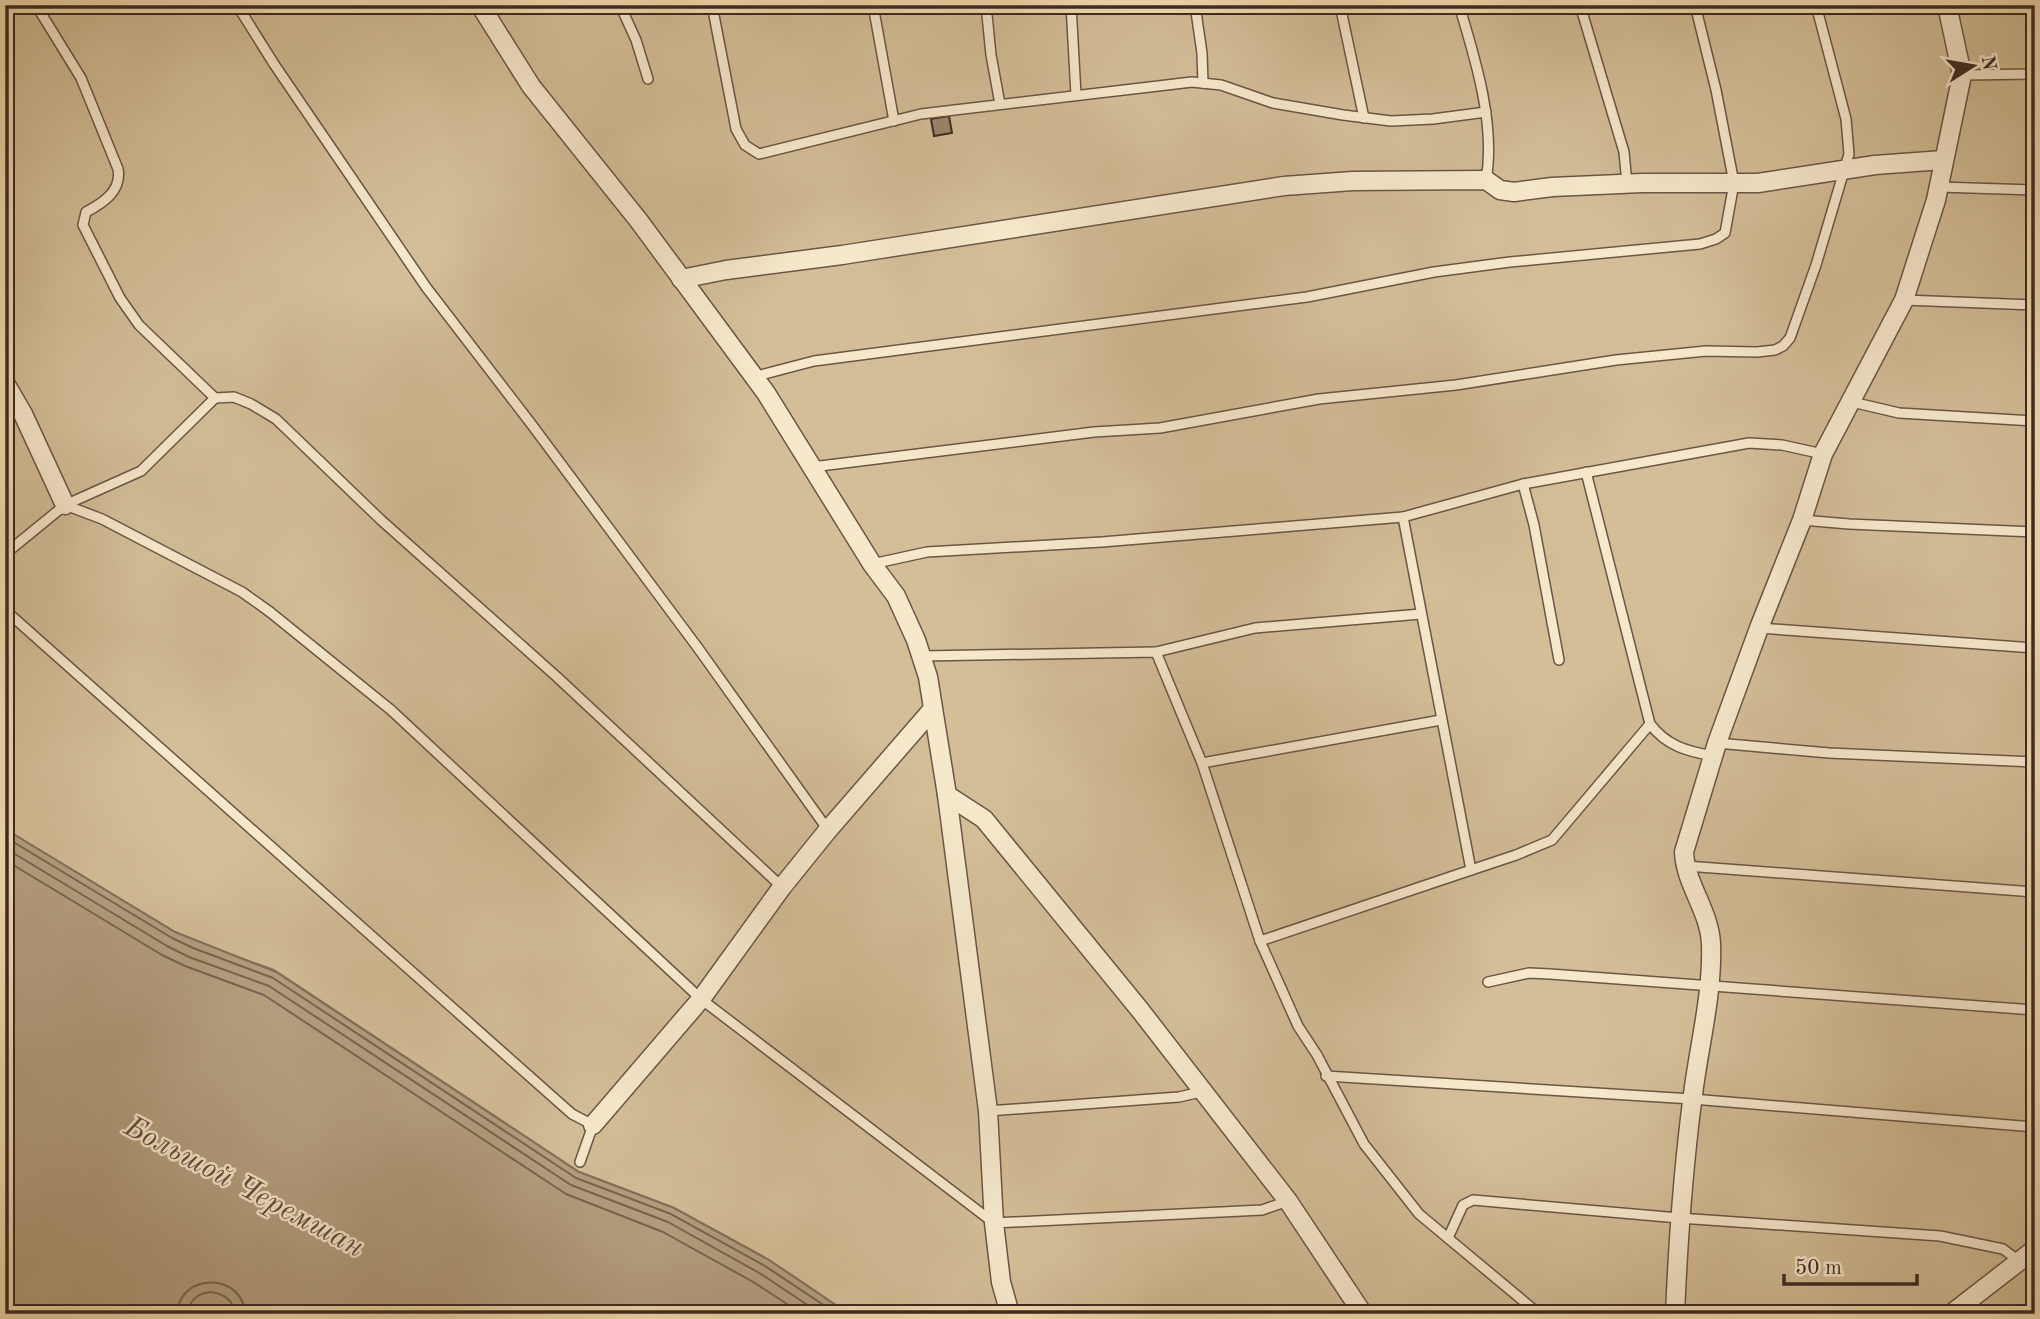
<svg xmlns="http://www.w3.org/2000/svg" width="2040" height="1319" viewBox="0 0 2040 1319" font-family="'Old Standard TT',serif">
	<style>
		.green { fill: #d3be98; stroke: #88745d; stroke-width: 2 }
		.water { fill: #b49f80; stroke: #84705a; stroke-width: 2 }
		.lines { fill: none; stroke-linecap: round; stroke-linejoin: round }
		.shore { stroke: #786451; stroke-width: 2 }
		.building { fill: #9b876c; stroke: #3c2a22; stroke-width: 2 }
		.service-casing { stroke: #6a5646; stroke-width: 12 }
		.minor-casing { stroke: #6a5646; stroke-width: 21 }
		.service { stroke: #f7e8cc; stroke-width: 9 }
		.minor { stroke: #f7e8cc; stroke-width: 18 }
		.labels { text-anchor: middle; stroke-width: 5; stroke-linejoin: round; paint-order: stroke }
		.water-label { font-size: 30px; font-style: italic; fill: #604d3e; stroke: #f7e8cc }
	</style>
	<rect width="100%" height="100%" fill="#f2dcb0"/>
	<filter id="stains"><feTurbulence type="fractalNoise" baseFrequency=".00286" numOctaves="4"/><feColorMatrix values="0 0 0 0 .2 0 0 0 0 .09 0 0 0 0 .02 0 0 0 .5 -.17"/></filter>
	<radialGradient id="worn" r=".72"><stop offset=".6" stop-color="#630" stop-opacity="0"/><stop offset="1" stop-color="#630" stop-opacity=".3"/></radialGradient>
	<path class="green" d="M5,5H2035V1314H849L769,1260L674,1208L579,1172L274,970L195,942L175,932L5,829Z"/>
	<path class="water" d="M5,829L175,932L276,972L579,1172L674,1208L769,1260L849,1314H226L210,1307L199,1314H5Z"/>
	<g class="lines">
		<g class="shore">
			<path d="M5,837L172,938L193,948L273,978L576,1178L671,1214L765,1266L837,1314"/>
			<path d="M5,848L167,946L189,957L269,986L571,1185L668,1222L761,1274L821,1314"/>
			<path d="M5,860L162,955L185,966L264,995L566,1194L663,1232L755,1283L802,1314"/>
			<path d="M177,1314C179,1272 243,1272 245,1314"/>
			<path d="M188,1314C189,1300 198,1293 211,1292C224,1294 234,1300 234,1314"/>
		</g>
	</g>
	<path class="building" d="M949,116L952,133L934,136L931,119Z"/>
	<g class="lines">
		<g class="service-casing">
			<g id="service">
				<path d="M36,5L81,78L118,169C122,191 103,203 86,212L83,225L120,298L139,325L215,398L234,397L251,404L276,419L381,520L557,677L782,887"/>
				<path d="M237,5L274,64L426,287L532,425L698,648L828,830"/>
				<path d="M620,5L636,40L648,79"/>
				<path d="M712,5L736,129L745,145L759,154L921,114L1192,82L1221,85L1273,103L1343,115L1391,121L1433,119L1486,112"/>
				<path d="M873,5L894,121"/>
				<path d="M986,5L991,55L1000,104"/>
				<path d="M1071,5L1076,95"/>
				<path d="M1195,5L1202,53L1203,83"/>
				<path d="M1340,5L1364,118"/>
				<path d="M1459,5C1475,58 1496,125 1486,180"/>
				<path d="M1580,5L1624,152L1627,184"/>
				<path d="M1962,75L2035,74"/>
				<path d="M1939,187L2035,190"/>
				<path d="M1904,300L2035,305"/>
				<path d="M753,377L814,361L1307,297L1434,272L1510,262L1700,244L1716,239L1725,233L1734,183L1716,90L1695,5"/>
				<path d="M215,398L141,471L65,505L102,519L242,592L270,612L391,710L701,999L994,1223L1262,1210L1288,1201"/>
				<path d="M1852,402L1899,413L2035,421"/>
				<path d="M812,467L1094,432L1160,428L1319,399L1456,385L1616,360L1706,351L1757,352L1775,350L1783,346L1790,338L1816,265L1849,154L1846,119L1816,5"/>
				<path d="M1586,472L1650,724C1667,746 1686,751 1713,756"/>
				<path d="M1523,484L1534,525L1559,660"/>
				<path d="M1403,517L1471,870L1516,855L1552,840L1650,724"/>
				<path d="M1802,520L1849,524L2035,532"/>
				<path d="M5,554L65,505"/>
				<path d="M872,564L927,552L1102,542L1403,517L1523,484L1749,443L1782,445L1823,454"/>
				<path d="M5,610L483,1035L572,1114L593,1125L580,1162"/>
				<path d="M1759,628L2035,648"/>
				<path d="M1156,652L1255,628L1421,614"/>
				<path d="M923,656L1156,652L1202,763L1260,941L1298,1026L1317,1055L1364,1144L1419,1214L1539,1314"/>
				<path d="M1717,743L1829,753L2035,762"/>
				<path d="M1202,763L1441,720"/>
				<path d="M1686,866L2035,892"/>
				<path d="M1260,941L1471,870"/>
				<path d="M1488,982L1529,973L1550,974L2035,1010"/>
				<path d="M1326,1076L1692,1099L2035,1127"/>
				<path d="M988,1111L1179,1097L1201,1092"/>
				<path d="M1448,1238L1463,1205L1473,1200L1679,1218L1940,1236L2003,1249L2019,1261"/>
			</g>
		</g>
		<g class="minor-casing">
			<g id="minor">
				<path d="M480,5L531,86L639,221L766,393L872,564L896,596L916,640L928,677L947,795L988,1111L994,1223L1001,1282L1010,1314"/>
				<path d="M681,279L726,270L842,255L1284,186L1353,181L1486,180L1500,190L1514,192L1552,187L1642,183H1758L1875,165L1943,160"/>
				<path d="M5,383L23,414L65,505"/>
				<path d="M947,795L984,819L1140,1010L1288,1201L1363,1314"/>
				<path d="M593,1125L701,999L782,887L828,830L932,710"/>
				<path d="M1675,1314C1678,1243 1683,1172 1692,1102C1698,1049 1713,996 1711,943C1709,910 1685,883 1684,852L1717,743L1759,628L1802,520L1823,454L1904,300L1936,200L1962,75L1947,5"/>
				<path d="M1951,1314L2035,1249"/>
			</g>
		</g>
		<use href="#service" class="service"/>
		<use href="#minor" class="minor"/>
	</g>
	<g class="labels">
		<g class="water-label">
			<text transform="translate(245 1186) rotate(28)" y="10">Большой Черемшан</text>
		</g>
	</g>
	<rect width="2040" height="1319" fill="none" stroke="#f2dcb0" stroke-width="28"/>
	<rect x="7" y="7" width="2026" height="1305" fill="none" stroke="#3c2a22" stroke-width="3.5"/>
	<rect x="14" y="14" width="2012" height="1291" fill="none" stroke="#3c2a22" stroke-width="2"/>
	<g transform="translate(1973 66) rotate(79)" stroke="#f7e8cc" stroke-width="5" paint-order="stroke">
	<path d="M0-5L12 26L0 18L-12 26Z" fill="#3c2a22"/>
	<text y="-10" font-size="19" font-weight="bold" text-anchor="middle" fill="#3c2a22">N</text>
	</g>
	<path d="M1784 1274v10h133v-10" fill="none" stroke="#3c2a22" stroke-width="3.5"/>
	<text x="1795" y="1274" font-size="21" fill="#3c2a22" stroke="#f7e8cc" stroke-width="5" paint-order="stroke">50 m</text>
	<rect width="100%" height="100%" filter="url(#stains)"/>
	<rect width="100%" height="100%" fill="url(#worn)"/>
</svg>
